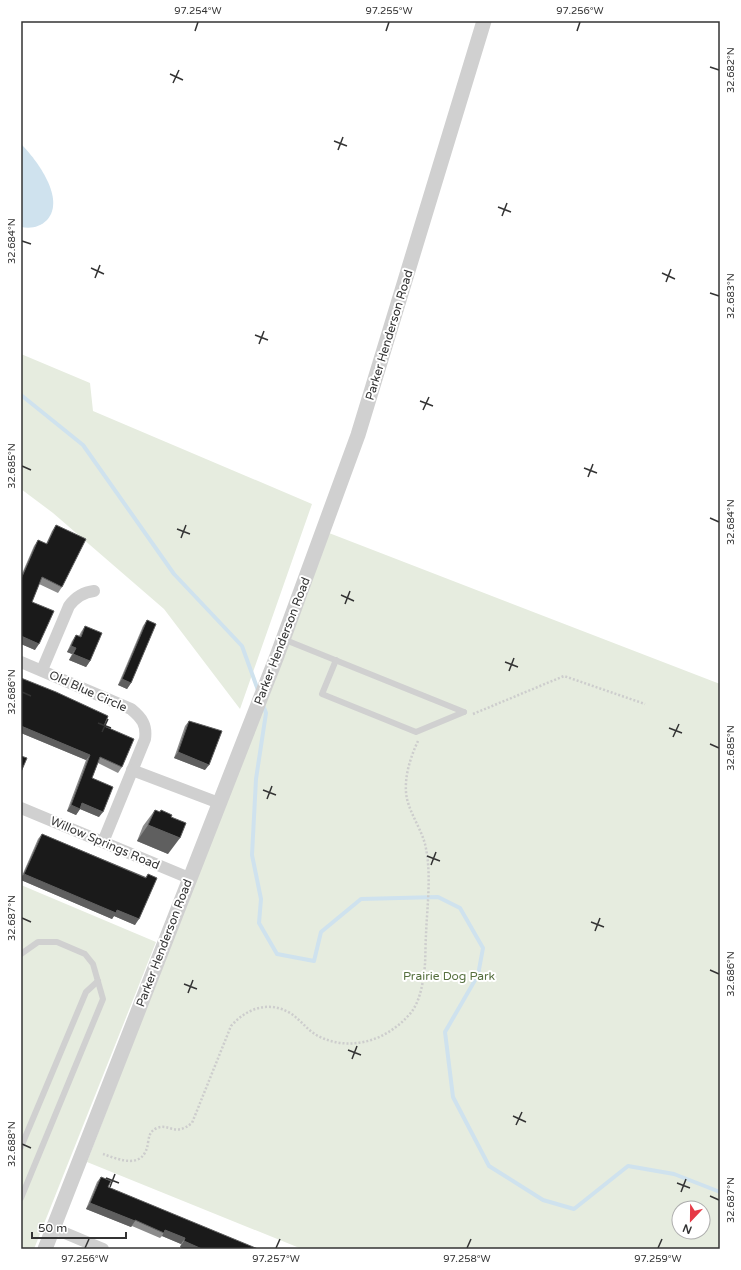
<svg xmlns="http://www.w3.org/2000/svg" width="741" height="1270" viewBox="0 0 741 1270" font-family="'Varela Round',sans-serif">
	<style>
		.green { fill: #e6ecdf; fill-rule: evenodd }
		.water { fill: #cfe2ee }
		.lines { fill: none; stroke-linecap: round; stroke-linejoin: round }
		.stream { stroke: #cfe2ee; stroke-width: 4 }
		.path { stroke: #cdcdcd; stroke-width: 2.5; stroke-dasharray: 2 2; stroke-linecap: butt }
		.service { stroke: #d0d0d0; stroke-width: 6 }
		.minor { stroke: #d0d0d0; stroke-width: 12 }
		.tertiary { stroke: #d0d0d0; stroke-width: 15 }
		.wall { fill: #8c8c8c }
		.shaded-wall { fill: #5f5f5f }
		.building { fill: #1a1a1a; stroke: #5f5f5f }
		.ticks { fill: none; stroke: #333; stroke-width: 1.5 }
		.labels { text-anchor: middle; stroke-width: 4; stroke-linejoin: round; paint-order: stroke }
		.street-label { font-size: 12px; fill: #333; stroke: #fff }
		.park-label { font-size: 12px; fill: #56703f; stroke: #fff }
		.neatline { fill: none; stroke: #333; stroke-width: 1.5 }
		.ticks-label { font-size: 10px; text-anchor: middle; fill: #333 }
	</style>
	<rect width="100%" height="100%" fill="#fff"/>
	<g class="green">
		<path d="M21,354L90,383L93,411L312,504L240,709L164,609L53,513L21,489Z"/>
		<path d="M329,533L720,684V1249H302L87,1162ZM679,1208H703V1232H679Z"/>
		<path d="M21,885L156,942L34,1249H21Z"/>
	</g>
	<path class="water" d="M21,144C37,160 66,199 47,220C40,227 31,229 21,227Z"/>
	<g class="lines">
		<g class="stream">
			<path d="M21,395L83,445L174,574L242,646L259,693"/>
			<path d="M263,705L266,713L256,779L252,855L261,899L259,923L277,954L314,961L321,932L361,899L438,897L460,908L483,948L478,975L445,1032L453,1097L489,1166L543,1200L574,1209L628,1166L674,1174L720,1192"/>
		</g>
		<g class="path">
			<path d="M473,714L564,676L645,704"/>
			<path d="M103,1154C120,1160 144,1170 148,1143C149,1136 150,1131 157,1128C169,1123 175,1137 192,1123L231,1026C246,1009 268,1000 290,1013C300,1019 307,1030 318,1036C350,1052 385,1041 408,1016C417,1007 421,993 423,980C426,966 425,950 426,935C427,906 432,873 425,844C421,829 411,815 407,799C403,780 410,758 418,741"/>
		</g>
		<g class="service">
			<path d="M283,639L464,712"/>
			<path d="M336,660L322,694L416,732L464,712"/>
			<path d="M21,954L38,942H57L85,954L93,964L103,999L21,1198"/>
			<path d="M21,1147L86,992L98,981"/>
		</g>
		<g class="minor">
			<path d="M21,662L131,709C142,718 147,725 145,739L103,842"/>
			<path d="M42,670L69,606C75,598 84,592 94,591"/>
			<path d="M132,770L219,803"/>
			<path d="M21,808L189,878"/>
			<path d="M53,1228L103,1249"/>
		</g>
		<path class="tertiary" d="M45,1249L277,656L358,435L484,21"/>
	</g>
	<g class="wall">
		<path d="M56,525L62,587L58,593L39,584L32,602L35,650L21,644V576L34,546L38,540L46,544L52,531Z"/>
		<path d="M147,620L131,683L127,689L118,685L143,626Z"/>
		<path d="M85,626L90,661L86,667L69,660L72,654L67,652L72,641L76,635L79,636L81,632Z"/>
		<path d="M21,678L104,726L122,767L118,773L98,763L92,778L99,817L80,809L76,815L67,811L86,760L21,733Z"/>
		<path d="M189,721L205,770L174,758L185,726Z"/>
		<path d="M155,810L160,812L161,810L171,817L168,854L137,841L143,826Z"/>
		<path d="M42,834L146,877L148,874L135,925L114,916L112,919L21,880V878L38,839Z"/>
		<path d="M101,1177L108,1187L258,1249H184L180,1247L181,1244L162,1236L160,1238L132,1226L131,1227L86,1209L97,1182Z"/>
	</g>
	<g class="shaded-wall">
		<path d="M21,636L39,644L35,650L21,644Z"/>
		<path d="M71,646L76,648L72,654L67,652Z"/>
		<path d="M73,654L90,661L86,667L69,660Z"/>
		<path d="M122,679L131,683L127,689L118,685Z"/>
		<path d="M21,726L90,755L86,760L21,733Z"/>
		<path d="M178,752L209,765L205,770L174,758Z"/>
		<path d="M82,803L103,812L99,817L80,809L76,815L67,811L71,805Z"/>
		<path d="M148,825L180,838L168,854L137,841Z"/>
		<path d="M24,874L117,910L139,919L135,925L114,916L112,919L21,880V878Z"/>
		<path d="M90,1203L135,1221L131,1227L86,1209Z"/>
		<path d="M165,1230L185,1238L181,1244L162,1236Z"/>
		<path d="M184,1241L202,1249H184L180,1247Z"/>
	</g>
	<g class="building">
		<path d="M56,525L86,539L62,587L42,577L32,602L54,611L39,644L21,636V579L38,540L47,544Z"/>
		<path d="M147,620L156,624L131,683L122,679Z"/>
		<path d="M85,626L102,633L90,661L73,654L76,648L71,646L76,635L81,637Z"/>
		<path d="M21,678L56,692L108,716L104,726L134,739L122,767L100,757L92,778L113,787L103,812L82,803L80,809L71,805L90,755L21,726Z"/>
		<path d="M189,721L222,731L209,765L178,752Z"/>
		<path d="M21,756L27,758L21,772Z"/>
		<path d="M155,810L160,812L161,810L172,815L171,817L186,823L180,838L148,825Z"/>
		<path d="M42,834L146,878L148,874L157,878L139,919L117,910L116,913L24,874Z"/>
		<path d="M101,1177L111,1181L108,1187L258,1249H202L184,1241L185,1238L165,1230L164,1233L135,1220V1221L90,1203Z"/>
	</g>
	<path class="ticks" d="M195,31L198,22M386,31L389,22M577,31L580,22M710,67L719,70M170,74L183,80M173,83L179,70M334,141L347,146M338,150L343,137M498,207L511,212M502,216L507,203M22,241L31,244M91,268L104,274M662,273L675,279M95,278L100,265M666,282L671,269M710,293L719,296M255,335L268,340M259,344L264,331M420,401L433,406M423,410L429,397M22,466L31,470M584,468L597,473M588,477L593,464M710,518L719,522M177,529L190,534M181,538L186,525M341,595L354,601M345,604L350,591M505,662L518,667M509,671L514,658M22,692L31,696M98,723L111,728M669,728L682,733M102,732L108,719M673,737L679,724M710,744L719,748M263,790L276,795M267,799L272,786M427,856L440,861M431,865L436,852M22,918L31,922M591,922L604,927M595,931L600,918M710,970L719,974M184,984L197,989M188,993L193,980M348,1050L361,1055M352,1059L357,1046M513,1116L526,1122M516,1125L522,1112M22,1144L31,1148M106,1178L119,1183M677,1183L690,1188M110,1187L115,1174M681,1192L686,1179M710,1196L719,1200M85,1248L89,1239M276,1248L280,1239M467,1248L471,1239M658,1248L662,1239"/>
	<g class="labels">
		<g class="street-label">
			<text transform="translate(389 335) rotate(-73)" y="4">Parker Henderson Road</text>
			<text transform="translate(282 641) rotate(-69)" y="4">Parker Henderson Road</text>
			<text transform="translate(88 691) rotate(24)" y="4">Old Blue Circle</text>
			<text transform="translate(105 843) rotate(23)" y="4">Willow Springs Road</text>
			<text transform="translate(164 943) rotate(-69)" y="4">Parker Henderson Road</text>
		</g>
		<g class="park-label">
			<text x="449" y="980">Prairie Dog Park</text>
		</g>
	</g>
	<rect width="741" height="1270" fill="none" stroke="#ffffff" stroke-width="44"/>
	<g transform="translate(691 1220) rotate(202)"><circle r="19" fill="#ffffff" stroke="#adadad"/>
	<path d="M0-3L7 15L0 10L-7 15Z" fill="#e63946"/>
	<text y="-6" font-size="11" font-weight="bold" text-anchor="middle" fill="#333333">N</text>
	</g>
	<path d="M32 1232v6h94v-6" fill="none" stroke="#333333" stroke-width="2"/>
	<text x="38" y="1232" font-size="12" fill="#333333" stroke="#ffffff" stroke-width="3" paint-order="stroke">50 m</text>
	<rect x="22" y="22" width="697" height="1226" class="neatline"/>
	<g class="ticks-label">
		<text x="198" y="14">97.254°W</text>
		<text x="389" y="14">97.255°W</text>
		<text x="580" y="14">97.256°W</text>
		<text transform="translate(730 70) rotate(-90)" y="4">32.682°N</text>
		<text transform="translate(11 241) rotate(-90)" y="4">32.684°N</text>
		<text transform="translate(730 296) rotate(-90)" y="4">32.683°N</text>
		<text transform="translate(11 466) rotate(-90)" y="4">32.685°N</text>
		<text transform="translate(730 522) rotate(-90)" y="4">32.684°N</text>
		<text transform="translate(11 692) rotate(-90)" y="4">32.686°N</text>
		<text transform="translate(730 748) rotate(-90)" y="4">32.685°N</text>
		<text transform="translate(11 918) rotate(-90)" y="4">32.687°N</text>
		<text transform="translate(730 974) rotate(-90)" y="4">32.686°N</text>
		<text transform="translate(11 1144) rotate(-90)" y="4">32.688°N</text>
		<text transform="translate(730 1200) rotate(-90)" y="4">32.687°N</text>
		<text x="85" y="1262">97.256°W</text>
		<text x="276" y="1262">97.257°W</text>
		<text x="467" y="1262">97.258°W</text>
		<text x="658" y="1262">97.259°W</text>
	</g>
</svg>
